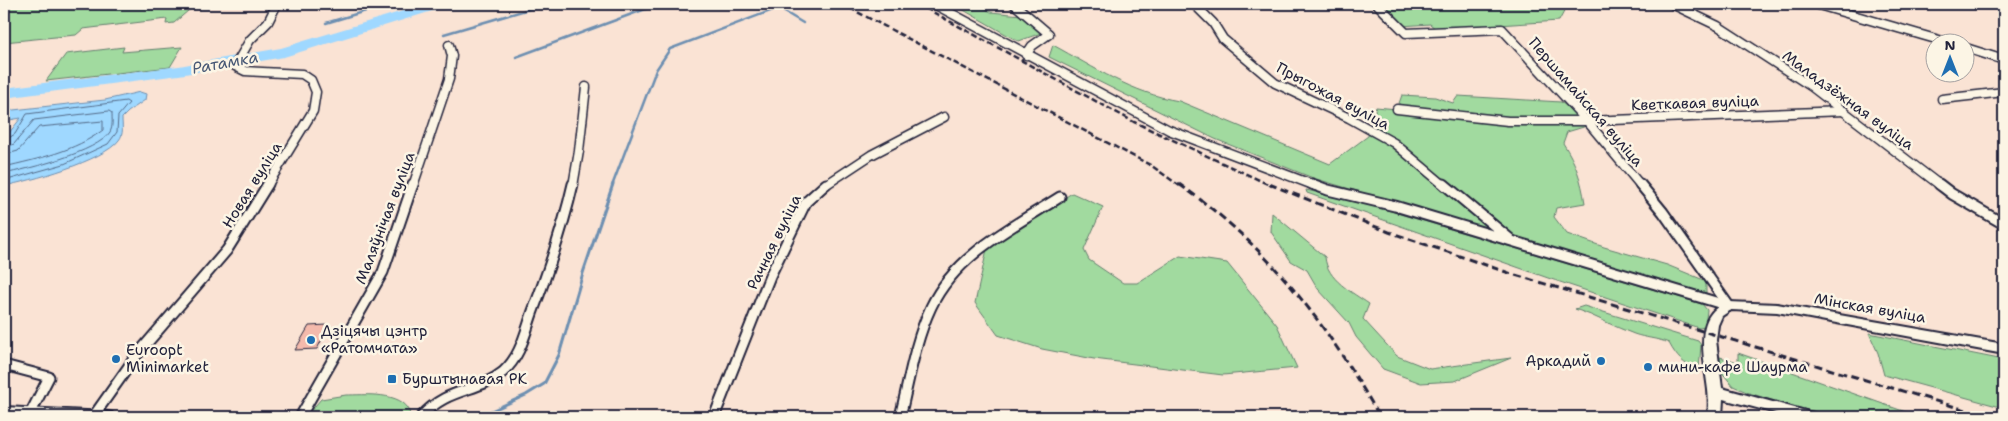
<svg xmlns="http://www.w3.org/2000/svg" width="2008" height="421" viewBox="0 0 2008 421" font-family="'Shantell Sans',sans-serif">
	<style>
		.green { fill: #a1da9f; stroke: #627e6d }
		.water { fill: #9fd8ff; stroke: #6d8fb1 }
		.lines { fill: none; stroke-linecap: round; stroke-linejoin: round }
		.shore { stroke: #546b89; stroke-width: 1 }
		.stream-far1 { stroke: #6d8fb1; stroke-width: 2.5 }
		.stream { stroke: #6d8fb1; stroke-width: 3 }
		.river { fill: #9fd8ff; fill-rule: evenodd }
		.building { fill: #f4baac; stroke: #22223b }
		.minor-far1-casing { stroke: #22223b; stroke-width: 11 }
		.minor-casing { stroke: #22223b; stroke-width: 13 }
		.tertiary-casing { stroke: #22223b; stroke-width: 4 }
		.minor-far1 { stroke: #fcf5e5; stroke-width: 8 }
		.minor { stroke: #fcf5e5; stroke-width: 9 }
		.tertiary { fill: #fcf5e5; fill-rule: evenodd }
		.rail-far1 { stroke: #22223b; stroke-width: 2.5; stroke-dasharray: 6 3; stroke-linecap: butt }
		.rail { stroke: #22223b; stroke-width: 3; stroke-dasharray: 8 4.5; stroke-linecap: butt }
		.poi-dot { fill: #1f6fb2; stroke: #fcf5e5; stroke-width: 2 }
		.labels { text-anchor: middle; stroke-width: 5; stroke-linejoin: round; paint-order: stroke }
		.street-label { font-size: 15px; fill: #22223b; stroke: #fcf5e5 }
		.poi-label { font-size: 15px; fill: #22223b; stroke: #fcf5e5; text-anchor: start }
		.water-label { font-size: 16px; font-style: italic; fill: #485976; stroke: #fcf5e5 }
	</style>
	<rect width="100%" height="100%" fill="#fae3d4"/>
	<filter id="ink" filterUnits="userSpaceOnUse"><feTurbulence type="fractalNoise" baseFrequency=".02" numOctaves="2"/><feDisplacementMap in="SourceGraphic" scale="10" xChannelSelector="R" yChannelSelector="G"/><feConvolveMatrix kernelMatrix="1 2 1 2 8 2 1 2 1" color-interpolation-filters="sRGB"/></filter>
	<g filter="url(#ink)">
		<g class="green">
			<path d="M4,4H196L174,23L166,24L167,19L83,29L76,35L4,42Z"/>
			<path d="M953,4H976L991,12L1021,15L1041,33L1019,41L1016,40Z"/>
			<path d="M1375,4H1561L1567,6L1559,21L1436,29L1430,24L1402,26Z"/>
			<path d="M1053,45C1095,68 1132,93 1179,101L1330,164L1368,136L1376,107L1397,109L1402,95L1435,97L1453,103L1458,96L1561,102L1577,115L1587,126L1567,132L1563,143C1576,163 1581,179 1585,203L1556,208L1554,217L1567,234L1604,247L1667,265L1706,281V295L1313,178L1215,139L1049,57Z"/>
			<path d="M124,47L122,52L182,47L170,67L46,81L66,54Z"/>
			<path d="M1306,190L1360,202L1702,304L1707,310L1705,327L1699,328L1548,278L1307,193Z"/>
			<path d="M1072,193L1103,207L1084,250L1089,260L1123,283H1137L1180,256L1227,263L1277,325L1297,368L1223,375L1094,359L1042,349L998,335L975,303L987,249Z"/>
			<path d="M1272,213L1325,257C1327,280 1352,292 1369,304L1363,319L1397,356L1430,369L1511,358L1455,381L1421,383L1383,369L1356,337L1349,323L1318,289L1307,270L1291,261L1271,232Z"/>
			<path d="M1584,306L1698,341L1701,345L1699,370C1683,364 1677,358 1669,343C1656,338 1645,338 1634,334C1614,327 1596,316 1575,309Z"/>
			<path d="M1869,333L2004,360V408L1884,375L1878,353Z"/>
			<path d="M1738,353L1920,417H1834L1781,403L1749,393L1733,386L1720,370V357L1738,362Z"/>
			<path d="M346,395C364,395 402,391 410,412L405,417H315L309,413L321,399Z"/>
		</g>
		<path class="water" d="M140,92L146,94L145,100L128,112L122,118C122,126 124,134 119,140C104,161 29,181 4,186V139L21,118L4,121V111L105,100Z"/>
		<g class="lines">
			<g class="shore">
				<path d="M4,141L15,134L27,114L126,101L129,103L118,116L117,132L108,144L64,164L4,181"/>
				<path d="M4,148L14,144L34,120L109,111L112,113C112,119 113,127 110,132C98,152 27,169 4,174"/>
				<path d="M4,155L18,151L39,127L103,121V130C75,151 38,159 4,167"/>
			</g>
			<g class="stream-far1">
				<path d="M778,8L803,23"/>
				<path d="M326,23L389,4"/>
				<path d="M444,34L546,4"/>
				<path d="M516,57L659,4"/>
				<path d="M612,186L656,70L670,49L778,8L771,4"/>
			</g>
			<path class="stream" d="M478,417L526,395L544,384L559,355L583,273L613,184"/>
			<path class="river" d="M426,4H447L445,7L284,57L179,75L4,98V88L179,66L281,48Z"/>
		</g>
		<path class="building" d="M327,325L324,330H327L317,349L295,350L309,326Z"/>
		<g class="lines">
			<g class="minor-far1-casing">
				<g id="minor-far1">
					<path d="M934,4L1169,130L1316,186"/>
					<path d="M1014,4L1049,34L1032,46L1026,55"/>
					<path d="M1194,4L1213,23L1223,39L1275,83L1349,118L1394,143L1445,186"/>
					<path d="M1377,4L1406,33L1502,29L1587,121L1641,186"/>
					<path d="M1672,4L1718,26L1812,87L1941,186"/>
					<path d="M1815,4L1946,42"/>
					<path d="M1966,48L2004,60"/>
					<path d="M1942,99L2004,92"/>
					<path d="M1397,109L1508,121H1587L1844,111"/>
					<path d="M267,186L313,111L316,92L311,80L302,74L245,71L235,66L250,40L268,22L277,4"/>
					<path d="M413,186L449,79L452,56L449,45"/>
					<path d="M573,186L579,151L586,87"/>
					<path d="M824,186L871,155L944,117"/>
				</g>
			</g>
			<g class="minor-casing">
				<g id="minor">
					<path d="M1312,184L1328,190L1395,206L1729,306"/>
					<path d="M1444,184L1510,239"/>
					<path d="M1640,184L1663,212L1729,306"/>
					<path d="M1939,184L1952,194L2004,224"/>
					<path d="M4,365L49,377L30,414"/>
					<path d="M93,417L136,356L227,250L268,184"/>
					<path d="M300,417L383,272L413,184"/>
					<path d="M421,417C447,387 477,393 503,372C521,356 525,333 533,311C549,269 563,228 573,184"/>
					<path d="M714,417L770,276L806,202L826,184"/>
					<path d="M900,417C909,380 915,341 931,307C956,254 1013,227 1060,197"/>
				</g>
			</g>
			<g class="tertiary-casing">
				<g id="tertiary">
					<path d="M1729,302L1777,304L2004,344V354L1777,312L1731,310L1722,316L1718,325L1716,340L1722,388L1809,412L1814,413L1816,417H1791L1723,399L1722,417H1708C1709,408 1709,400 1708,390C1705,362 1691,312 1729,302Z"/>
					<path d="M4,407L107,412L112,413L114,417H4Z"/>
				</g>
			</g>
			<use href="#minor-far1" class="minor-far1"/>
			<use href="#minor" class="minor"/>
			<use href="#tertiary" class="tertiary"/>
			<g class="rail-far1">
				<path d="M842,4L1152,166L1180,186"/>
				<path d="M918,4L1134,122L1272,186"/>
			</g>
			<g class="rail">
				<path d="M1179,184C1270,248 1325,322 1380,417"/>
				<path d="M1269,184L1389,232L1512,274L1989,417"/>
			</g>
		</g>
	</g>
	<g class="poi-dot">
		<circle cx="311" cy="340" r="5"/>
		<circle cx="116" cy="359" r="5"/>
		<circle cx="1601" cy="361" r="5"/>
		<circle cx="1648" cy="367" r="5"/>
		<rect x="387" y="374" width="10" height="10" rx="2.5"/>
	</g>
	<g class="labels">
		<g class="street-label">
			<text transform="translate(1333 96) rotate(28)" y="5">Прыгожая вуліца</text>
			<text transform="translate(1848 100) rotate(36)" y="5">Маладзёжная вуліца</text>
			<text transform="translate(1586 102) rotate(49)" y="5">Першамайская вуліца</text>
			<text transform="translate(1695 103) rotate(-2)" y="5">Кветкавая вуліца</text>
			<text transform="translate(252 185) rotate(-58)" y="5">Новая вуліца</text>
			<text transform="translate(385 218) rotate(-69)" y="5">Маляўнічая вуліца</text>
			<text transform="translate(774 242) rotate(-64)" y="5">Рачная вуліца</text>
			<text transform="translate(1870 308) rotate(10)" y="5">Мінская вуліца</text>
		</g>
		<g class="poi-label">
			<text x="321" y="336">Дзіцячы цэнтр<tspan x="321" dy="17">«Ратомчата»</tspan></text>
			<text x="126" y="355">Euroopt<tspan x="126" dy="17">Minimarket</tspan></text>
			<text x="1591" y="366" text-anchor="end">Аркадий</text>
			<text x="1658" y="372">мини-кафе Шаурма</text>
			<text x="402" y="384">Бурштынавая РК</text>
		</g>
		<g class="water-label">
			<text transform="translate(225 62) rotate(-10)" y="6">Ратамка</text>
		</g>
	</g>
	<rect width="2008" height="421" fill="none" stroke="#fcf5e5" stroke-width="20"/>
	<rect x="10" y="10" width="1988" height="401" fill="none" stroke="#22223b" stroke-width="2" filter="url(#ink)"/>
	<g transform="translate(1950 58)"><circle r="24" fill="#fcf5e5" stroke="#a5a1a1"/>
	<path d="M0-4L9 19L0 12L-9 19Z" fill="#1f6fb2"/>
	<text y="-8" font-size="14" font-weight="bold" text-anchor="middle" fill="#22223b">N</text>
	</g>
</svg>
